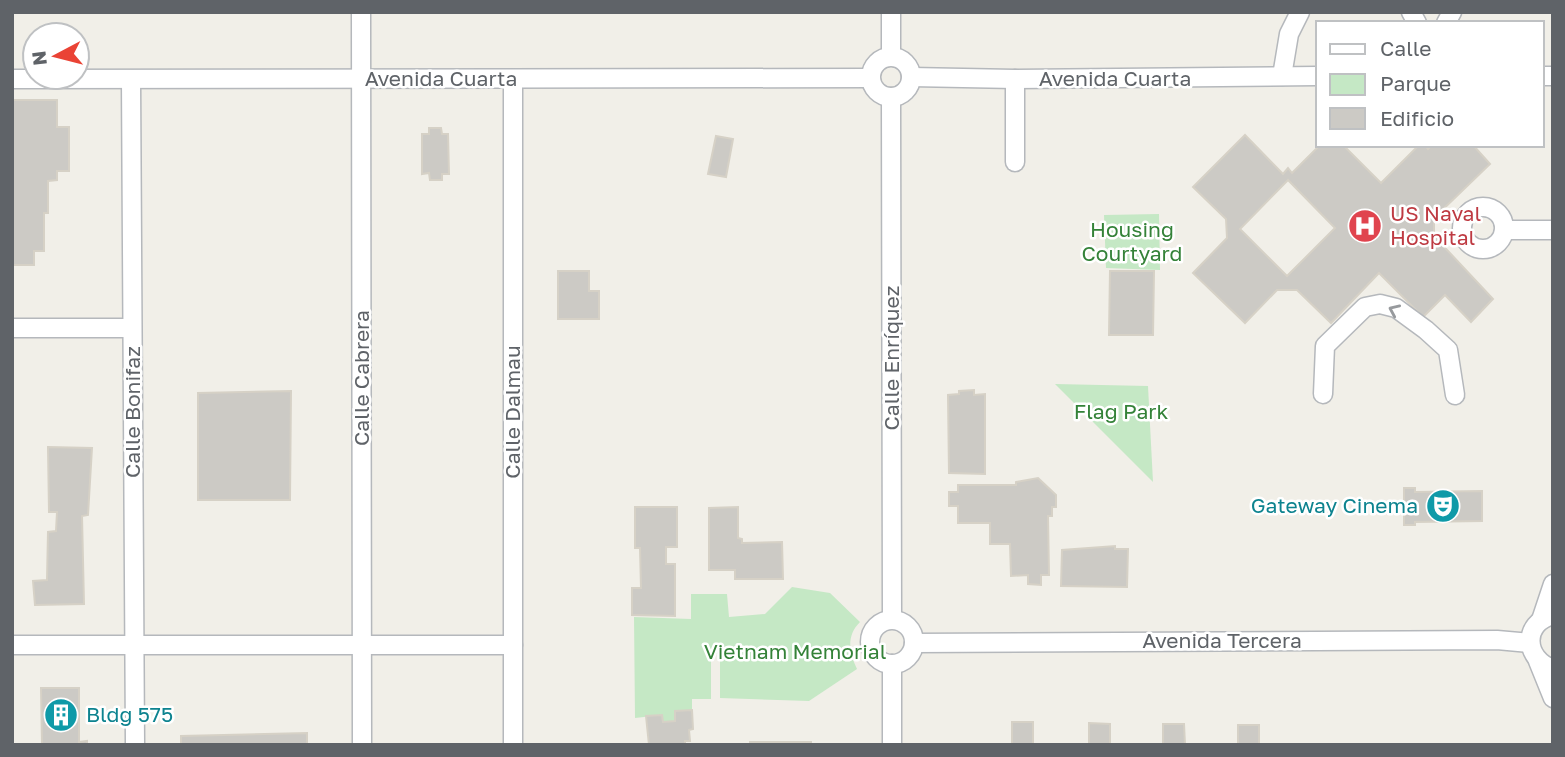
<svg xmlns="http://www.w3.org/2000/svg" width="1565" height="757" viewBox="0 0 1565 757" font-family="'Golos Text',sans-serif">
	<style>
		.green { fill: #c5e8c5 }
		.building { fill: #cccac5; stroke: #d6d1c6; stroke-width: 2; fill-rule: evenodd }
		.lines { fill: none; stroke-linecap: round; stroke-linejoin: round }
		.minor-casing { stroke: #b5b8bc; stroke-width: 21 }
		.minor { stroke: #fff; stroke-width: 18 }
		.oneway { stroke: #979a9d }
		.labels { text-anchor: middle; stroke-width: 5; stroke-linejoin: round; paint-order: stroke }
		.street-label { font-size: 21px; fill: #5f6368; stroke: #fff }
		.health-label { font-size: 21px; fill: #be3a42; stroke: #fff; text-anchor: start }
		.park-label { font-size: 21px; fill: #348238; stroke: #fff }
		.culture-label { font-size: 21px; fill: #0d838f; stroke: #fff; text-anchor: end }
	</style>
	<rect width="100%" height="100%" fill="#f1efe8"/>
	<g class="green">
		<path d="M1159,214L1160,270L1106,268L1104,215Z"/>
		<path d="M1055,384L1148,386L1153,482Z"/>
		<path d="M792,587L830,593L860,622C846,636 849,652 857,669L809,701L720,698V654H711V699H692V710L675,711V721L663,722L662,715L635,718L634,617L691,619V594H727L729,617L765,614Z"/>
	</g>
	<g class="building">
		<path d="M12,100H57V127H69V171H57V180L48,181V213H44V251H34V265H12Z"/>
		<path d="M429,128H441L442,134H448L449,174H442V180H430L429,173L422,174V134H429Z"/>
		<path d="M1245,135L1283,174L1288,168L1292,173L1320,145H1343L1381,183L1419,145H1425L1428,149L1432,145H1473L1490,164L1434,218V236L1493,299L1471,322L1445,295L1423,317L1379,273L1331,323L1297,290H1277L1245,323L1193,273L1227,238L1226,219L1193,187ZM1288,180L1335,228L1287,276L1240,229Z"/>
		<path d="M716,136L733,139L726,177L708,174Z"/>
		<path d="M558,271H589V291H599V319H558Z"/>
		<path d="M1110,271H1154L1153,335H1109Z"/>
		<path d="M974,390V395L985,394V474L949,473L948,395L959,394V391Z"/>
		<path d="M291,391L290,500H198V393Z"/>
		<path d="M48,447L92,448L88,515L82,516L84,604L35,605L33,581L47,580L48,532L56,531L57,512H49Z"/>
		<path d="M1038,478L1056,495V507H1052V516H1048L1049,575H1041V585L1028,584V575L1011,576L1010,544H990V523H958V506H949V492H958V485H1016V482Z"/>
		<path d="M1404,488H1415V492L1482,491V521L1415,522V525H1404Z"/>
		<path d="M635,507H677V547H666V564H675V616L632,615V588H641L640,548H635Z"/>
		<path d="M738,507V538L742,539V543L782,542L783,579H735V570H709V508Z"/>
		<path d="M1115,546V549H1128L1127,587L1061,586L1062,550Z"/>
		<path d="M41,688H79V742L87,741V745H42Z"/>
		<path d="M692,710L693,729L689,730L690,741H685V745H649L646,716L662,715L663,722L675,721V711Z"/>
		<rect x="1012" y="722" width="21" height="23"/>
		<path d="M1089,723L1110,724V745H1089Z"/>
		<path d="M1163,724H1184L1185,745H1163Z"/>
		<rect x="1238" y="725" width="21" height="20"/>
		<path d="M307,733V745H181V736Z"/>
		<rect x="750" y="742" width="61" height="3"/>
	</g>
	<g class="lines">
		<g class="minor-casing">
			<g id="minor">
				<path d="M361,12L362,745"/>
				<path d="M891,12V56"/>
				<path d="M1411,12L1417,23"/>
				<path d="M1446,23L1452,12"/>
				<circle cx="891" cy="77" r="20"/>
				<path d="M1282,76L1289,34L1300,12"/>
				<path d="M1542,76H1553"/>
				<path d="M911,77L1015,79L1318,76"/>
				<path d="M12,79L870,78"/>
				<path d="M513,79V745"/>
				<path d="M131,80L135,745"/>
				<path d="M891,97L892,619"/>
				<path d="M1015,162V79"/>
				<circle cx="1483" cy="228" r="21"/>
				<path d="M1505,230H1553"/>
				<path d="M12,328H132"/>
				<path d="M1323,394L1325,346L1365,307L1380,304L1396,308L1426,330L1448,350L1455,395"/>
				<path d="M1553,615C1522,623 1524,659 1553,669"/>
				<circle cx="892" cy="642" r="22"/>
				<path d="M1541,620L1553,584"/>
				<path d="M914,643L1497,640L1530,643"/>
				<path d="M12,645H513"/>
				<path d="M1538,661L1553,698"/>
				<path d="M892,664V745"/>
			</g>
		</g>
		<use href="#minor" class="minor"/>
	</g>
	<defs><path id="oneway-chevron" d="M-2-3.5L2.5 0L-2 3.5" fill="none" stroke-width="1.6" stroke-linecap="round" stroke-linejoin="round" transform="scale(1.75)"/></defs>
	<use class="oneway" href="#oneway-chevron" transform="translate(1394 310) rotate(-156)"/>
	<defs>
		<g id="hospital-disc" transform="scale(1.75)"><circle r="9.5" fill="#e0444e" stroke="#fff"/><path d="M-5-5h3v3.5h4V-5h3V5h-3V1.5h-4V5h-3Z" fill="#fff"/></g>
		<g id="theatre-disc" transform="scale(1.75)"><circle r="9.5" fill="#0f9aa8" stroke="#fff"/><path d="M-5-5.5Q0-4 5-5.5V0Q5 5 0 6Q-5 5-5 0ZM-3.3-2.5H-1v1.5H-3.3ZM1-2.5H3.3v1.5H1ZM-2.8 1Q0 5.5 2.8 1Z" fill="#fff"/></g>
		<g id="building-disc" transform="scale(1.75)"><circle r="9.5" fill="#0f9aa8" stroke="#fff"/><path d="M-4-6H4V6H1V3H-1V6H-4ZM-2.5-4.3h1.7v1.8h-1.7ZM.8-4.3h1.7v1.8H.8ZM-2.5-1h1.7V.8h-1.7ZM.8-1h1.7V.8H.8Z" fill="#fff"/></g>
	</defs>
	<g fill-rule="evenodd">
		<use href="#hospital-disc" x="1365" y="226"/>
		<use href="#theatre-disc" x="1443" y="506"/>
		<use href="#building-disc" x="61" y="715"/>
	</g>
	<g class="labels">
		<g class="street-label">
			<text x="441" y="86">Avenida Cuarta</text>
			<text x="1115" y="86">Avenida Cuarta</text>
			<text transform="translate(892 358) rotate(-90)" y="7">Calle Enríquez</text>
			<text transform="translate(362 378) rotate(-90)" y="7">Calle Cabrera</text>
			<text transform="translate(133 412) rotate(-90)" y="7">Calle Bonifaz</text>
			<text transform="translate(513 412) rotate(-90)" y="7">Calle Dalmau</text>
			<text x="1222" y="648">Avenida Tercera</text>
		</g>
		<g class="health-label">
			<text x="1390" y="221">US Naval<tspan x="1390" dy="24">Hospital</tspan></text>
		</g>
		<g class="park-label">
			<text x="1132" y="237">Housing<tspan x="1132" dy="24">Courtyard</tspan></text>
			<text x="1121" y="419">Flag Park</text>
			<text x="795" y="659">Vietnam Memorial</text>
		</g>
		<g class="culture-label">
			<text x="1418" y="513">Gateway Cinema</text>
			<text x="86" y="722" text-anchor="start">Bldg 575</text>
		</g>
	</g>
	<rect width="1565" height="757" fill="none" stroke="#5f6368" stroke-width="28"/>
	<rect x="1316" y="21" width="228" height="126" fill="#ffffff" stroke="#bfc1c3" stroke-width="2"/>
	<rect x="1330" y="44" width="35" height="10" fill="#ffffff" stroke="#bfc1c3" stroke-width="2"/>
	<text x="1380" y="56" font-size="21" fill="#5f6368">Calle</text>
	<rect x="1330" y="74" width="35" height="21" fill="#c5e8c5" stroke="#bfc1c3" stroke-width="2"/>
	<text x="1380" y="91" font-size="21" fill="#5f6368">Parque</text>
	<rect x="1330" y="108" width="35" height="21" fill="#cccac5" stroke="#bfc1c3" stroke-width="2"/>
	<text x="1380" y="126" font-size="21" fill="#5f6368">Edificio</text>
	<g transform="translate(56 56) rotate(263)"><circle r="33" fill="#ffffff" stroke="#bfc1c3" stroke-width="2"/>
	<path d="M0-5L12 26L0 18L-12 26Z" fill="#ea4335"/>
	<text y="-10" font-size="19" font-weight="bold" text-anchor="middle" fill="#5f6368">N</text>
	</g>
</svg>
